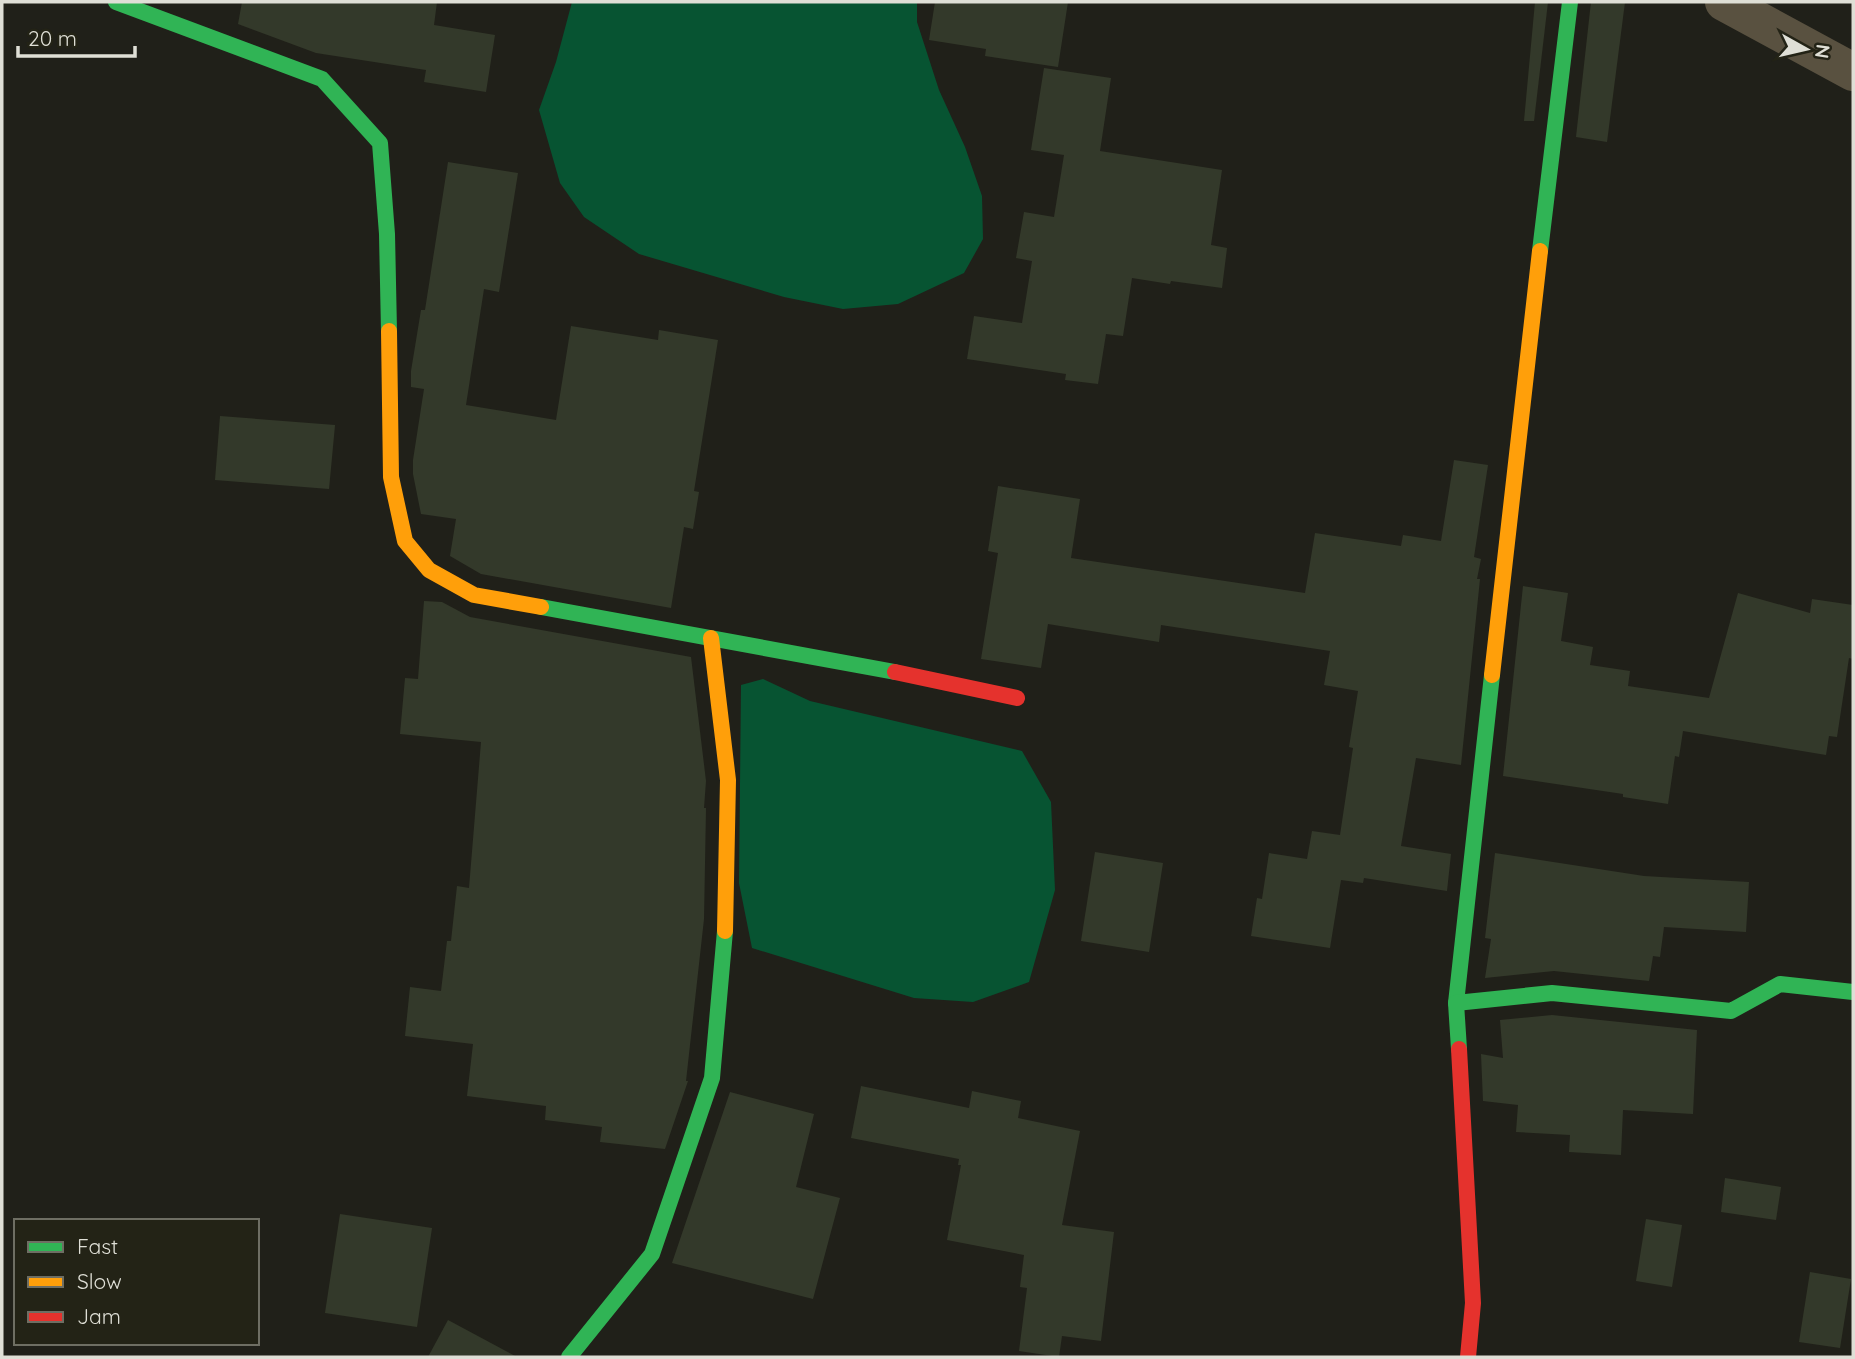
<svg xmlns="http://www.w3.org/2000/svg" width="1855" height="1359" viewBox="0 0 1855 1359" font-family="Quicksand,sans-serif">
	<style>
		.water { fill: #075432 }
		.building { fill: #33392a }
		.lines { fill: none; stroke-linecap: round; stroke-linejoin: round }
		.street { stroke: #595140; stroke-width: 38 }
		.fast { stroke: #30b455; stroke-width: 16 }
		.slow { stroke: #ff9f0a; stroke-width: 16 }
		.jam { stroke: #e5322d; stroke-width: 16 }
	</style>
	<rect width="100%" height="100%" fill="#202019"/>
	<g class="water">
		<path d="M572,2H917V22L939,90L965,147L982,196L983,239L964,273L898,304L843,309L784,297L639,254L584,217L560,183L539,110L556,62Z"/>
		<path d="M763,679L810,701L1022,751L1051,802L1055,890L1029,982L973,1002L914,998L752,948L739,883L741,685Z"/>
	</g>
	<g class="building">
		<path d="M242,2H437L434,25L495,35L486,92L424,82L426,70L316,53L238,24Z"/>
		<path d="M935,2H1068L1058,67L985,56L986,49L929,40Z"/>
		<path d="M1535,2H1548L1534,121H1524Z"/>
		<path d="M1591,2H1625L1607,142L1576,137Z"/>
		<path d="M1044,68L1111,78L1100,151L1222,170L1211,245L1227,248L1222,288L1171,281L1170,284L1132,278L1123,336L1106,334L1098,384L1065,380L1066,374L967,359L974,316L1022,323L1032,261L1016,258L1024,212L1054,217L1064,155L1031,150Z"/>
		<path d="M448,162L518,173L499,292L484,289L466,405L556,420L571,326L658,340L659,330L718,340L694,491L699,492L693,529L684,527L671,608L481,574L450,556L456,519L421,514L413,474V460L424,389L411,387V371L421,310H425Z"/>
		<path d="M220,416L335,425L329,489L215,480Z"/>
		<path d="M1454,460L1488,465L1474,557L1481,559L1477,579H1480L1461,765L1416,758L1401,846L1451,854L1447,891L1364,878L1363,883L1341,880L1330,948L1251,936L1257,898L1262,899L1269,853L1307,859L1312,831L1340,835L1353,748L1349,747L1358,691L1324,685L1330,651L1161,625L1159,642L1048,624L1041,668L981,659L998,553L988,551L998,486L1080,499L1071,558L1305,593L1315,533L1401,546L1403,535L1441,541Z"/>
		<path d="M1523,586L1568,593L1561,641L1593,647L1590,665L1630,671L1628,686L1709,698L1738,593L1810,613L1812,599L1853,605V659L1849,658L1837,737L1829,736L1826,755L1683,731L1679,757L1675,756L1668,804L1623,797V794L1503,776Z"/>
		<path d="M424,601L442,602L470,617L691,657L706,781L704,808H706L704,919L686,1081H688L665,1149L600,1142L602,1127L545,1120L546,1106L467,1096L473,1044L405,1036L410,987L441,991L447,941H451L457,886L469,888L481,742L400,734L405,678L418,679Z"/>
		<path d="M1095,852L1163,863L1149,952L1081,941Z"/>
		<path d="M1495,853L1644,876L1749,882L1746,932L1664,927L1660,957L1653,956L1649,981L1554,971L1485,978L1491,939L1485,938Z"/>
		<path d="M1552,1015L1697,1030L1693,1114L1623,1110L1621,1155L1569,1152L1570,1135L1516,1132L1518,1105L1483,1101L1481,1054L1503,1058L1500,1020Z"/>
		<path d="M861,1086L969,1108L972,1091L1021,1101L1018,1118L1080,1131L1062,1225L1114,1232L1101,1341L1062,1336L1059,1357L1019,1351L1027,1288L1020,1287L1024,1255L947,1240L961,1165H958L959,1159L851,1138Z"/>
		<path d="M730,1092L814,1114L796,1187L840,1198L813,1299L672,1263Z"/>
		<path d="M1725,1178L1781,1187L1776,1220L1721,1212Z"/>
		<path d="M340,1214L432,1228L417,1327L325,1313Z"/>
		<path d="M1646,1219L1682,1225L1672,1287L1636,1281Z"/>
		<path d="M1810,1272L1851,1279L1840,1348L1799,1342Z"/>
		<path d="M448,1320L517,1357H428Z"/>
	</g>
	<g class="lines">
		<path class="street" d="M1724,2L1853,72"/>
		<g class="fast">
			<path d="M116,2L322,79L380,143L387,234L389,331"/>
			<path d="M1540,251L1570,2"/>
			<path d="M541,607L895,672"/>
			<path d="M1456,1003L1492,675"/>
			<path d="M1459,1049L1456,1003L1552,993L1731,1011L1780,984L1853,992"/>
			<path d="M569,1357L652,1254L712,1078L725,931"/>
		</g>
		<g class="slow">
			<path d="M389,331L391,477L405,541L429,570L474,595L541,607"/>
			<path d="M711,638L728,780L725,931"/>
			<path d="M1492,675L1540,251"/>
		</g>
		<g class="jam">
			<path d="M895,672L1017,698"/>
			<path d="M1459,1049L1473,1303L1468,1357"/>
		</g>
	</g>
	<rect width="1855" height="1359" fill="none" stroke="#dfdfd6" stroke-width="7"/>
	<rect x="14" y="1219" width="245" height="126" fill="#232316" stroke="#6e6e63" stroke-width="2"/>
	<rect x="28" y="1242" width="35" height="10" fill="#30b455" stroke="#6e6e63" stroke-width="2"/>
	<text x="77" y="1254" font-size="21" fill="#dfdfd6">Fast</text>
	<rect x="28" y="1277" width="35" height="10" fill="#ff9f0a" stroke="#6e6e63" stroke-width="2"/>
	<text x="77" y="1289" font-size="21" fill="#dfdfd6">Slow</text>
	<rect x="28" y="1312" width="35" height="10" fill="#e5322d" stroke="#6e6e63" stroke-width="2"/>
	<text x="77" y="1324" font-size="21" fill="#dfdfd6">Jam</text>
	<g transform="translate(1806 49) rotate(98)" stroke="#232316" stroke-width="5" paint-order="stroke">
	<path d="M0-5L12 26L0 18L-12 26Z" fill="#dfdfd6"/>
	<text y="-10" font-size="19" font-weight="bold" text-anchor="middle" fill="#dfdfd6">N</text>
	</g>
	<path d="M18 46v10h117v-10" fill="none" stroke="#dfdfd6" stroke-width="3.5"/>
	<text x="28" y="46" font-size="21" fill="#dfdfd6" stroke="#232316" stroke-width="5" paint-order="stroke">20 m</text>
</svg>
